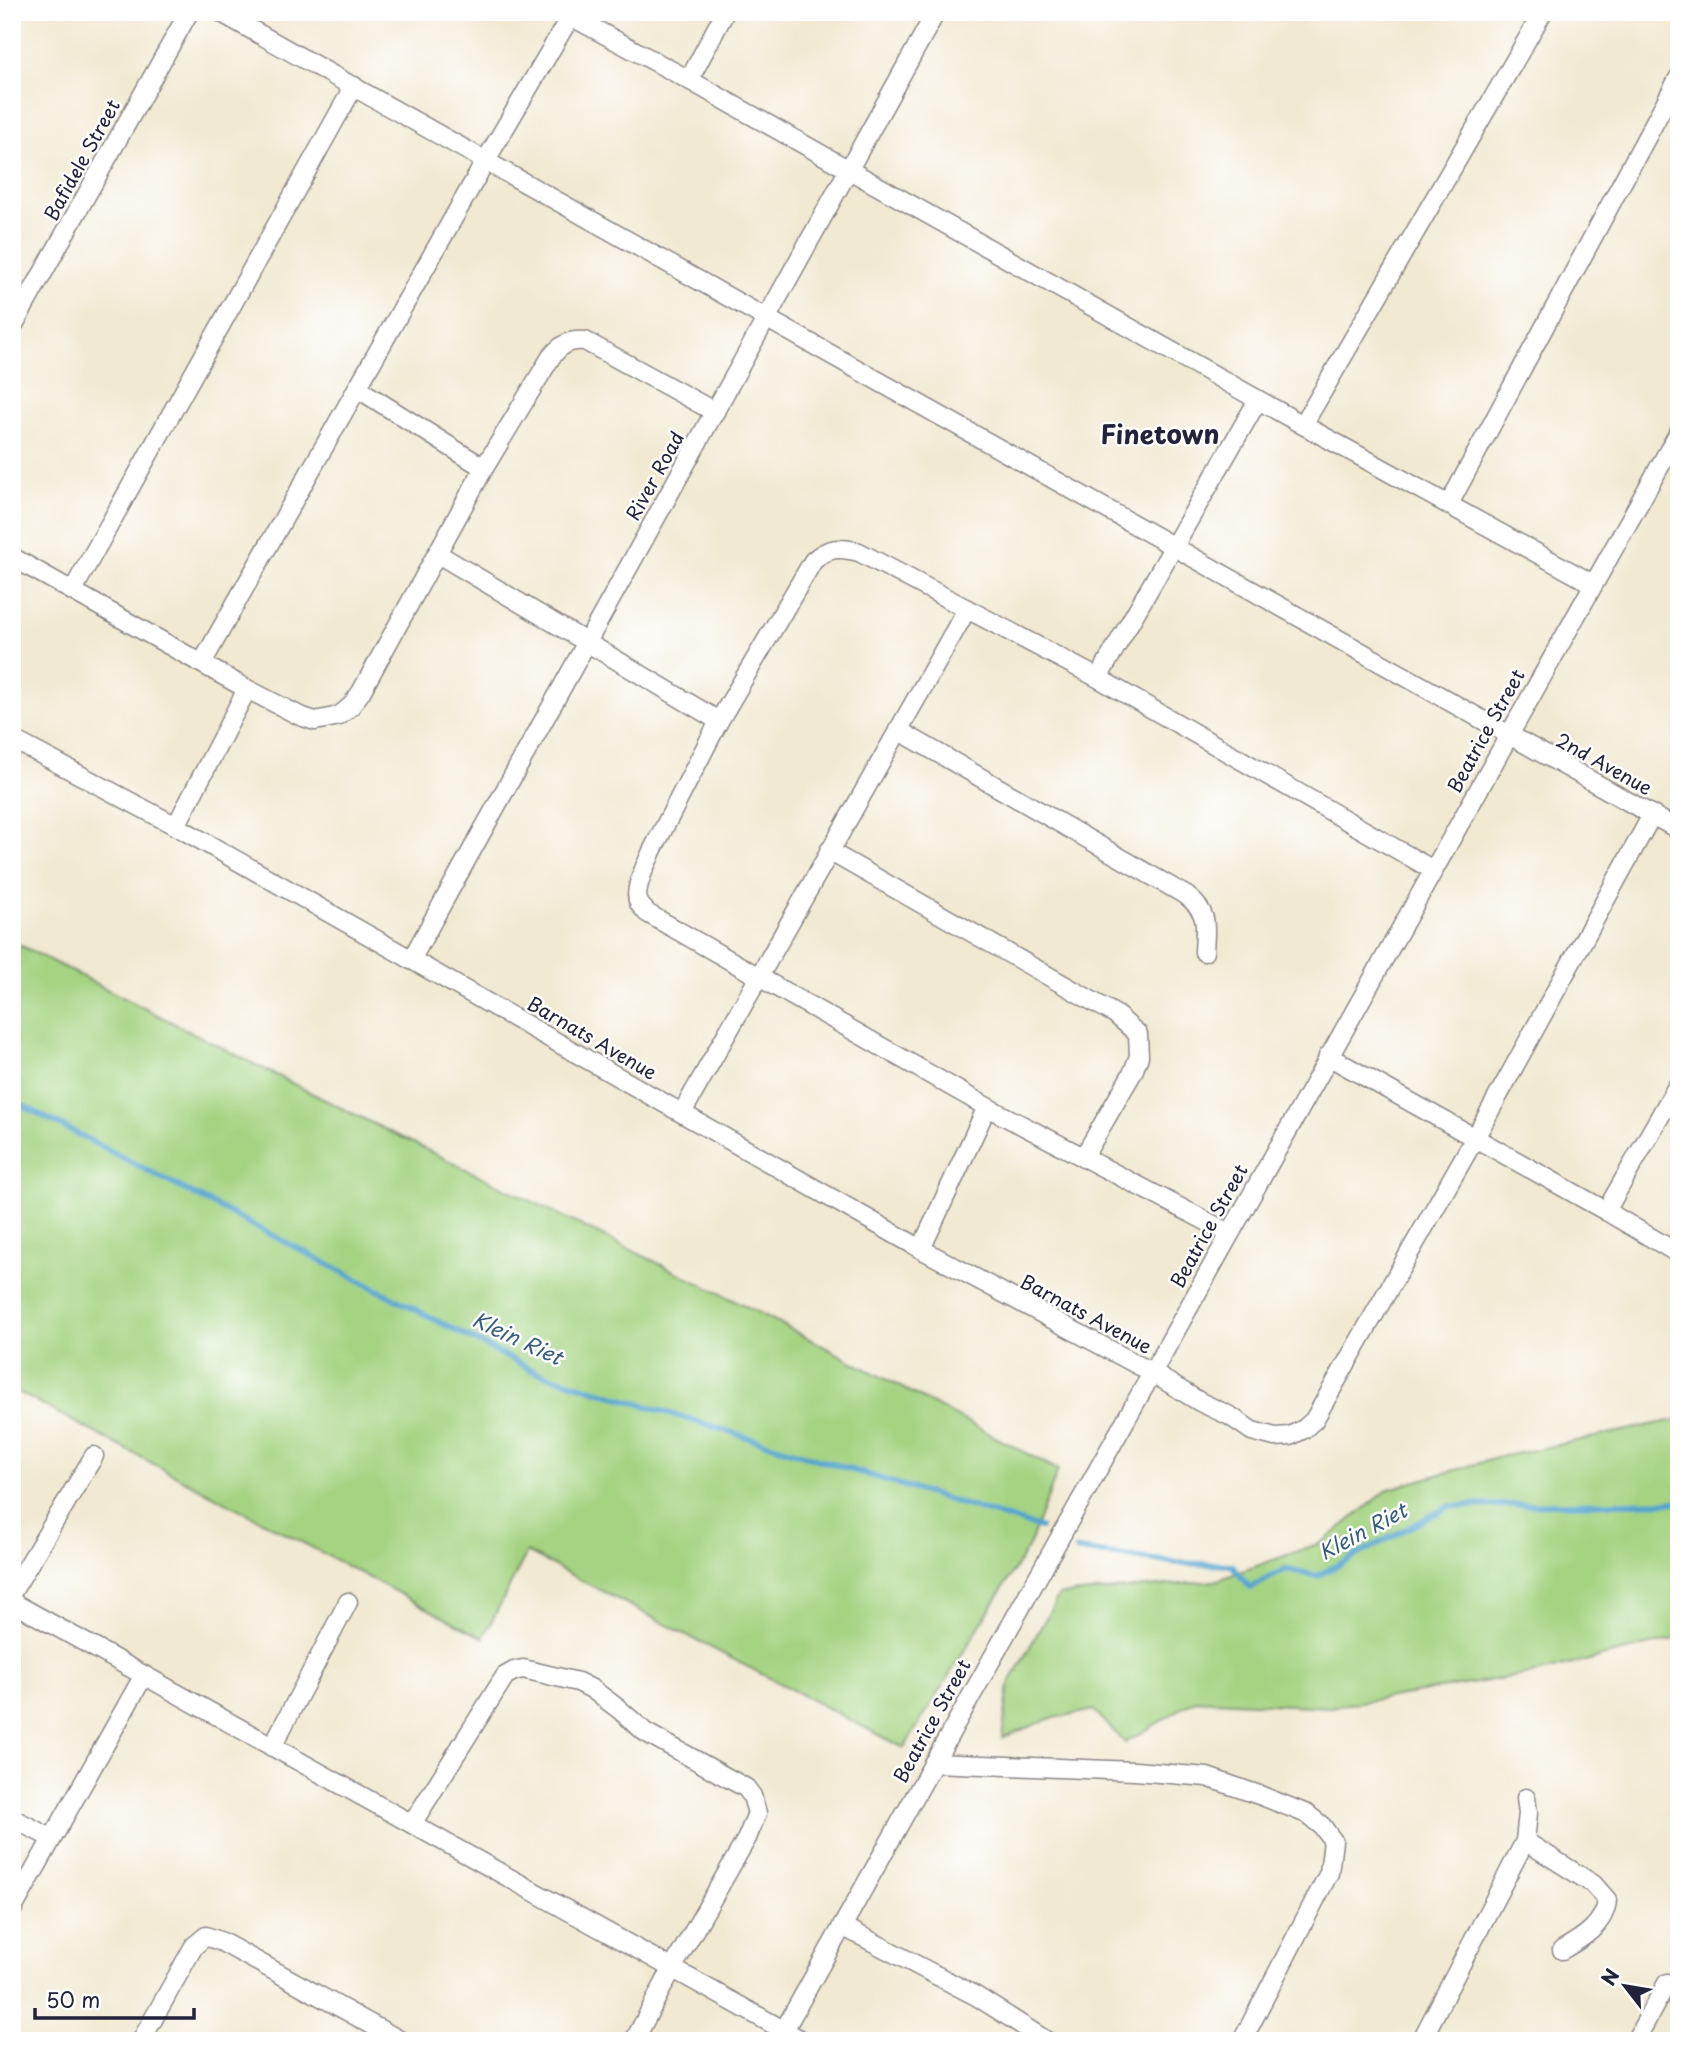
<svg xmlns="http://www.w3.org/2000/svg" width="1691" height="2053" viewBox="0 0 1691 2053" font-family="'Playpen Sans',sans-serif">
	<style>
		.green { fill: #a4d381; stroke: #637a5e; stroke-width: 2 }
		.lines { fill: none; stroke-linecap: round; stroke-linejoin: round }
		.stream { stroke: #54a4ce; stroke-width: 6 }
		.street-casing { stroke: #8a8686; stroke-width: 21 }
		.street { stroke: #fff; stroke-width: 18 }
		.labels { text-anchor: middle; stroke-width: 5; stroke-linejoin: round; paint-order: stroke }
		.street-label { font-size: 19px; fill: #22223b; stroke: #fff }
		.water-label { font-size: 21px; font-style: italic; fill: #385c7d; stroke: #fff }
		.district-label { font-size: 26px; font-weight: bold; fill: #22223b; stroke: #fff }
	</style>
	<rect width="100%" height="100%" fill="#fff"/>
	<filter id="ink" filterUnits="userSpaceOnUse"><feTurbulence type="fractalNoise" baseFrequency=".0143" numOctaves="2"/><feDisplacementMap in="SourceGraphic" scale="14" xChannelSelector="R" yChannelSelector="G"/><feConvolveMatrix kernelMatrix="1 2 1 2 8 2 1 2 1" color-interpolation-filters="sRGB"/></filter>
	<filter id="wash" filterUnits="userSpaceOnUse"><feTurbulence type="fractalNoise" baseFrequency=".00686" numOctaves="4" result="noise"/><feDisplacementMap in="SourceGraphic" scale="28" xChannelSelector="R" yChannelSelector="G"/><feGaussianBlur stdDeviation="1.57" result="paint"/><feColorMatrix in="noise" values="0 0 0 0 0 0 0 0 0 0 0 0 0 0 0 0 0 1.4 0 .05"/><feComposite in="paint" operator="in"/></filter>
	<g filter="url(#wash)">
		<rect width="100%" height="100%" fill="#f1e9d1"/>
		<g class="green">
			<path d="M12,941L327,1101L758,1312L1058,1470L1029,1546L904,1748L527,1552L483,1638L12,1389Z"/>
			<path d="M1679,1419V1638L1536,1673L1330,1707L1195,1700L1125,1743L1094,1710L1048,1719L1002,1738L1009,1684L1059,1595L1215,1581L1323,1542L1389,1489L1500,1457Z"/>
		</g>
		<g class="lines">
			<g class="stream">
				<path d="M12,1100L536,1372L1040,1528"/>
				<path d="M1077,1550L1177,1563L1232,1565L1250,1588L1286,1569L1317,1576L1450,1506L1679,1502"/>
			</g>
		</g>
	</g>
	<g filter="url(#ink)">
		<g class="lines">
			<g class="street-casing">
				<g id="street">
					<path d="M220,12L1679,830"/>
					<path d="M563,12L689,80L1303,425L1593,584"/>
					<path d="M689,80L725,12"/>
					<path d="M12,328L189,12"/>
					<path d="M357,388L484,468"/>
					<path d="M1303,425L1543,12"/>
					<path d="M1449,504L1679,77"/>
					<path d="M438,554L719,721"/>
					<path d="M12,557L247,689L300,716L315,721L339,716L351,706L361,692L484,468L551,357C561,345 569,339 585,341L715,412"/>
					<path d="M73,590L354,86"/>
					<path d="M202,663L486,160L573,12"/>
					<path d="M1098,678L1258,400"/>
					<path d="M898,730L1187,896C1210,914 1205,926 1204,952"/>
					<path d="M12,739L176,826L921,1249L1151,1372L1200,1402L1230,1416L1252,1431L1275,1437L1290,1436L1304,1429L1314,1420L1475,1138L1652,815"/>
					<path d="M176,826L247,689"/>
					<path d="M829,851L1115,1014L1138,1034L1139,1056L1133,1072L1083,1158"/>
					<path d="M411,960L936,12"/>
					<path d="M1328,1056L1606,1211L1679,1254"/>
					<path d="M682,1113L967,609"/>
					<path d="M1606,1211L1679,1083"/>
					<path d="M1229,1233L987,1107L647,913C644,909 641,907 639,903C632,889 647,864 652,851L719,721L813,561C828,547 839,547 859,552L1098,678L1433,870"/>
					<path d="M921,1249L987,1107"/>
					<path d="M12,1592L94,1456"/>
					<path d="M12,1602L803,2041"/>
					<path d="M272,1747L348,1602"/>
					<path d="M933,1763L1135,1771L1207,1777L1262,1796L1307,1814L1322,1826L1333,1841L1329,1873L1242,2041"/>
					<path d="M12,1818L51,1838"/>
					<path d="M412,1824L505,1676L514,1671L523,1669L578,1682L592,1689L620,1710L645,1732L746,1788L752,1796L757,1813L747,1838L672,1969L634,2041"/>
					<path d="M1525,1841L1593,1884L1607,1900C1605,1925 1581,1939 1562,1950"/>
					<path d="M12,1910L144,1675"/>
					<path d="M842,1926L976,1996L1047,2041"/>
					<path d="M141,2041L194,1946L206,1936L222,1942L401,2041"/>
					<path d="M778,2041L1679,432"/>
					<path d="M1421,2041L1525,1841L1528,1813L1526,1798"/>
					<path d="M1635,2041L1667,1983"/>
				</g>
			</g>
			<use href="#street" class="street"/>
		</g>
	</g>
	<g class="labels">
		<g class="street-label">
			<text transform="translate(82 160) rotate(-61)" y="7">Bafidele Street</text>
			<text transform="translate(655 476) rotate(-61)" y="7">River Road</text>
			<text transform="translate(1486 731) rotate(-61)" y="7">Beatrice Street</text>
			<text transform="translate(1604 764) rotate(29)" y="7">2nd Avenue</text>
			<text transform="translate(592 1038) rotate(30)" y="7">Barnats Avenue</text>
			<text transform="translate(1209 1226) rotate(-61)" y="7">Beatrice Street</text>
			<text transform="translate(1086 1314) rotate(28)" y="7">Barnats Avenue</text>
			<text transform="translate(932 1721) rotate(-61)" y="7">Beatrice Street</text>
		</g>
		<g class="water-label">
			<text transform="translate(517 1339) rotate(25)" y="7">Klein Riet</text>
			<text transform="translate(1363 1532) rotate(-28)" y="7">Klein Riet</text>
		</g>
		<g class="district-label">
			<text x="1160" y="444">Finetown</text>
		</g>
	</g>
	<rect width="1691" height="2053" fill="none" stroke="#fff" stroke-width="42"/>
	<g transform="translate(1625 1986) rotate(301)" stroke="#ffffff" stroke-width="5" paint-order="stroke">
	<path d="M0-5L12 26L0 18L-12 26Z" fill="#22223b"/>
	<text y="-10" font-size="19" font-weight="bold" text-anchor="middle" fill="#22223b">N</text>
	</g>
	<path d="M35 2008v10h159v-10" fill="none" stroke="#22223b" stroke-width="3.5"/>
	<text x="46" y="2008" font-size="21" fill="#22223b" stroke="#ffffff" stroke-width="5" paint-order="stroke">50 m</text>
</svg>
